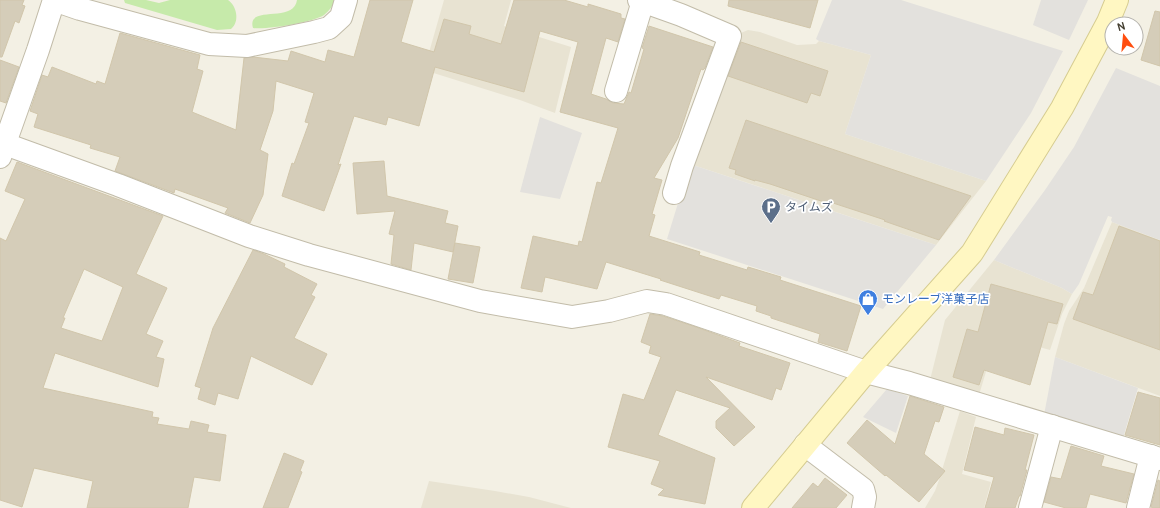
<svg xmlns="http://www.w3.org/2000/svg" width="1160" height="508" viewBox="0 0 1160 508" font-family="Cabin,'Noto Sans JP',sans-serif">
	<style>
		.residential { fill: #e8e3d2 }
		.green { fill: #c6eaaa }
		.parking { fill: #e3e1dd }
		.building { fill: #d5cdb9; stroke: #d1c6ab; fill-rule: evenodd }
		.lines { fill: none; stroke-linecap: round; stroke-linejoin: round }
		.street-casing { stroke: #c2bca9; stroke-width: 24 }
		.secondary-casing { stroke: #d6cc90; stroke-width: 24 }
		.street { stroke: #fff; stroke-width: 22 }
		.secondary { stroke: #fff7c2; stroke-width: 22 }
		.labels { text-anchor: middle; stroke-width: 3.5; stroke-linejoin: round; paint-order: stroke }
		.service-label { font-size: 12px; fill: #4e5e75; stroke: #fff; text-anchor: start }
		.shop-label { font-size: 12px; fill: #366cbe; stroke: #fff; text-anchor: start }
	</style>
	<rect width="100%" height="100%" fill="#f3f0e4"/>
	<g class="residential">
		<path d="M444,0H511L504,26L571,47L555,113L520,100L424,70Z"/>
		<path d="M748,30L760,32L797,45L816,44L819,41L871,55L845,134L986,181L936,245L690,164L736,35Z"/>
		<path d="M1112,222L1160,240V396L1055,357L1064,324L1069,311L1084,288Z"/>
		<path d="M994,260L1062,288L1072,294L1062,314L1050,350L997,335L979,395L930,380L945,320Z"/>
		<path d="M960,411L976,417L962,474L991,482L984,508H925L935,491L939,480Z"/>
		<path d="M429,481L495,491L529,497L571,508H421Z"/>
	</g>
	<g class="green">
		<path d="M124,0H146L159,3L170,0H228C237,6 240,22 231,29L217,30L125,3Z"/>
		<path d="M297,0H335C333,6 329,11 324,15C314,22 267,30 253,28C246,4 294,24 297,0Z"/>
	</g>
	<g class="parking">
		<path d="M832,0H901L1063,51L1031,113L986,181L845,134L871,55L819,41L816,39Z"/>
		<path d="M1041,0H1088L1069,40L1033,25Z"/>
		<path d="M1116,68L1160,86V240L1112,222L1111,220L1112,217L1108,216L1079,284L1072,294L1062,288L994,260L1045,190L1074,147Z"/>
		<path d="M540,117L582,133L560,199L520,192Z"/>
		<path d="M690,164L823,208L936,245L883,309L667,239Z"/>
		<path d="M1055,357L1138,388L1123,438L1044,415Z"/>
		<path d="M887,389L908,396L896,433L863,417Z"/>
	</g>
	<g class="building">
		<path d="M0,0H24L22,5L25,6L19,23L15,21L2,57H0Z"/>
		<path d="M370,0H413L401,42L434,52L444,19L471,26L469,34L501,44L514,0H564L588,7V4L621,14V18L625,19L618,42L606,38L591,94L606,99L613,103L624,104L629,92L631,93L644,49L642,48L649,26L713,47L705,68L703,70L701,69L678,138L654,178L662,180L652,214L655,215L649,236L700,252L699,255L747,270L748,267L781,277L780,280L861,306L847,351L818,342L820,334L771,318V316L756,311L757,306L721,295L719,299L660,280L661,279L606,262L597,289L545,277L542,292L521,288L533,236L578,246L579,241L582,242L597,182L601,183L618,128L560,112L578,42L540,31L524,92L435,67L419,126L388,117L386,125L354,116L338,165L341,164L324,211L282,196L292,163L294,164L309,123L305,122L314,93L276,81L273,111L260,150L268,154L263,195L250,223L225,213L228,208L175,189L174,193L115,171L120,157L90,148L91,145L34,127L38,114L30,111L42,75L48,77L52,67L96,84L97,81L105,84L120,33L200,55L197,69L203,71L192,112L236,130L244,58L253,57L288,61L291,51L325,62L328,50L354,57Z"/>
		<path d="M729,0H818L810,28L728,6Z"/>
		<path d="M1155,11L1160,12V66L1141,60Z"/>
		<path d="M741,42L828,71L820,96L811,93L807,103L728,76Z"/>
		<path d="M0,60L19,67L6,103L0,101Z"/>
		<path d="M746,120L971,196L939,240L884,221L885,220L830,202V204L770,184L755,180V181L735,174L736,170L729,168Z"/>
		<path d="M384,161L387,196L448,211L445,223L458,226L453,252L414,243L411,270L391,264L394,235L389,234L395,211L357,214L353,163Z"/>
		<path d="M17,162L163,216L136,274L167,288L146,334L163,341L156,357L164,359L158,387L55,353L43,388L153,412L152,417L159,418L157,424L189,429L191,421L209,425L207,432L226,435L220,481L194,477L188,508H87L93,481L34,468L22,507L0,500V238L6,241L25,199L5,191ZM84,269L123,287L102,341L61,328L65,318H63Z"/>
		<path d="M1119,226L1160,241V350L1073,319L1083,292L1093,295Z"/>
		<path d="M455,243L480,247L473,283L448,279Z"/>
		<path d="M253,250L264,254L285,264L284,267L317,284L311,295L315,297L294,338L327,354L312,385L251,356L238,399L218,393L215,405L198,399L201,388L195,386L213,328Z"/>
		<path d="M991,284L1063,304L1057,324L1048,322L1030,385L984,370L979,385L953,377L967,329L978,332Z"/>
		<path d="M650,314L663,316L699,328L740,343L739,346L790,363L781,390L776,388L772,400L706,377L755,427L734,446L716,428V421L730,408L676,390L658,435L715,458L705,504L658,495L664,489L651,484L660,461L608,447L623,394L644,400L661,357L649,353L651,346L641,342Z"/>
		<path d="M1138,392L1160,398V445L1125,435Z"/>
		<path d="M910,396L944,407L939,422L935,421L924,454L945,471L919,502L886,475L885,476L847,443L867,420L895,444Z"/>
		<path d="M975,427L1004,435L1005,428L1034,435L1025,470H1027L1020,496H1019L1015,508H985L994,477L964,470Z"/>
		<path d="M1071,446L1104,456L1101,466L1134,474L1126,503L1090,494L1086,508H1066L1044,502L1051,477L1061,479Z"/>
		<path d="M284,453L304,461L300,471L302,472L288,508H263Z"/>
		<path d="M825,478L847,495L836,508H792L813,483L818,487Z"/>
		<path d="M1158,480L1160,481V508H1153L1151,507Z"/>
	</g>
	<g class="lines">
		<g class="street-casing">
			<g id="street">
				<path d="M54,0L80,9L209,44L247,46L314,32L329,28L341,17L346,0"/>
				<path d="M639,0L681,15L730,36L682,166L674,193"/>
				<path d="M616,91L643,1"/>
				<path d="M5,144L118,185L249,236L309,255L480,301L572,317L609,311L647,301L666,304L866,372L909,383L1160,459"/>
				<path d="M0,157L38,50L54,0"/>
				<path d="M805,445L863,489L865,497L863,508"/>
				<path d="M1030,508L1052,426"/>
				<path d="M1138,508L1151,456"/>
			</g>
		</g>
		<g class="secondary-casing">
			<path id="secondary" d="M753,508L866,372L972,253L1062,108L1108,22L1117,0"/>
		</g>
		<use href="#street" class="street"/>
		<use href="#secondary" class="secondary"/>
	</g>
	<defs>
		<g id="parking-pin" transform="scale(1)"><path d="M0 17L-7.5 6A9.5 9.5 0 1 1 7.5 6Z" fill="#5c6f8a" stroke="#fff"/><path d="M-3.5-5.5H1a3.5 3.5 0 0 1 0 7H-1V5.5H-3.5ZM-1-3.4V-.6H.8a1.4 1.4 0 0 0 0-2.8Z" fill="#fff"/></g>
		<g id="shop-pin" transform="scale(1)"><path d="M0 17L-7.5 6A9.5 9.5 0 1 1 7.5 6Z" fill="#3f7fe0" stroke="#fff"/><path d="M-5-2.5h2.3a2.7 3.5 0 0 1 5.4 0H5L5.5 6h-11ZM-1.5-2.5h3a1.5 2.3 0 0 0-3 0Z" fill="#fff"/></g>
	</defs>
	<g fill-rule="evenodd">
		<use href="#parking-pin" x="771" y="207"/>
		<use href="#shop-pin" x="868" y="299"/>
	</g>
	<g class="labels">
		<g class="service-label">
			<text x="785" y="211">タイムズ</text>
		</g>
		<g class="shop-label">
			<text x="882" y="303">モンレーブ洋菓子店</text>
		</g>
	</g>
	<g transform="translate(1124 36) rotate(344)"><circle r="19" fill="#ffffff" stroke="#b5b3ad"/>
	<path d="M0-3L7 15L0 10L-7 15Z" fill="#ff4e0f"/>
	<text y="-6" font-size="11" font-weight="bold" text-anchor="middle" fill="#464133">N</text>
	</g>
</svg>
